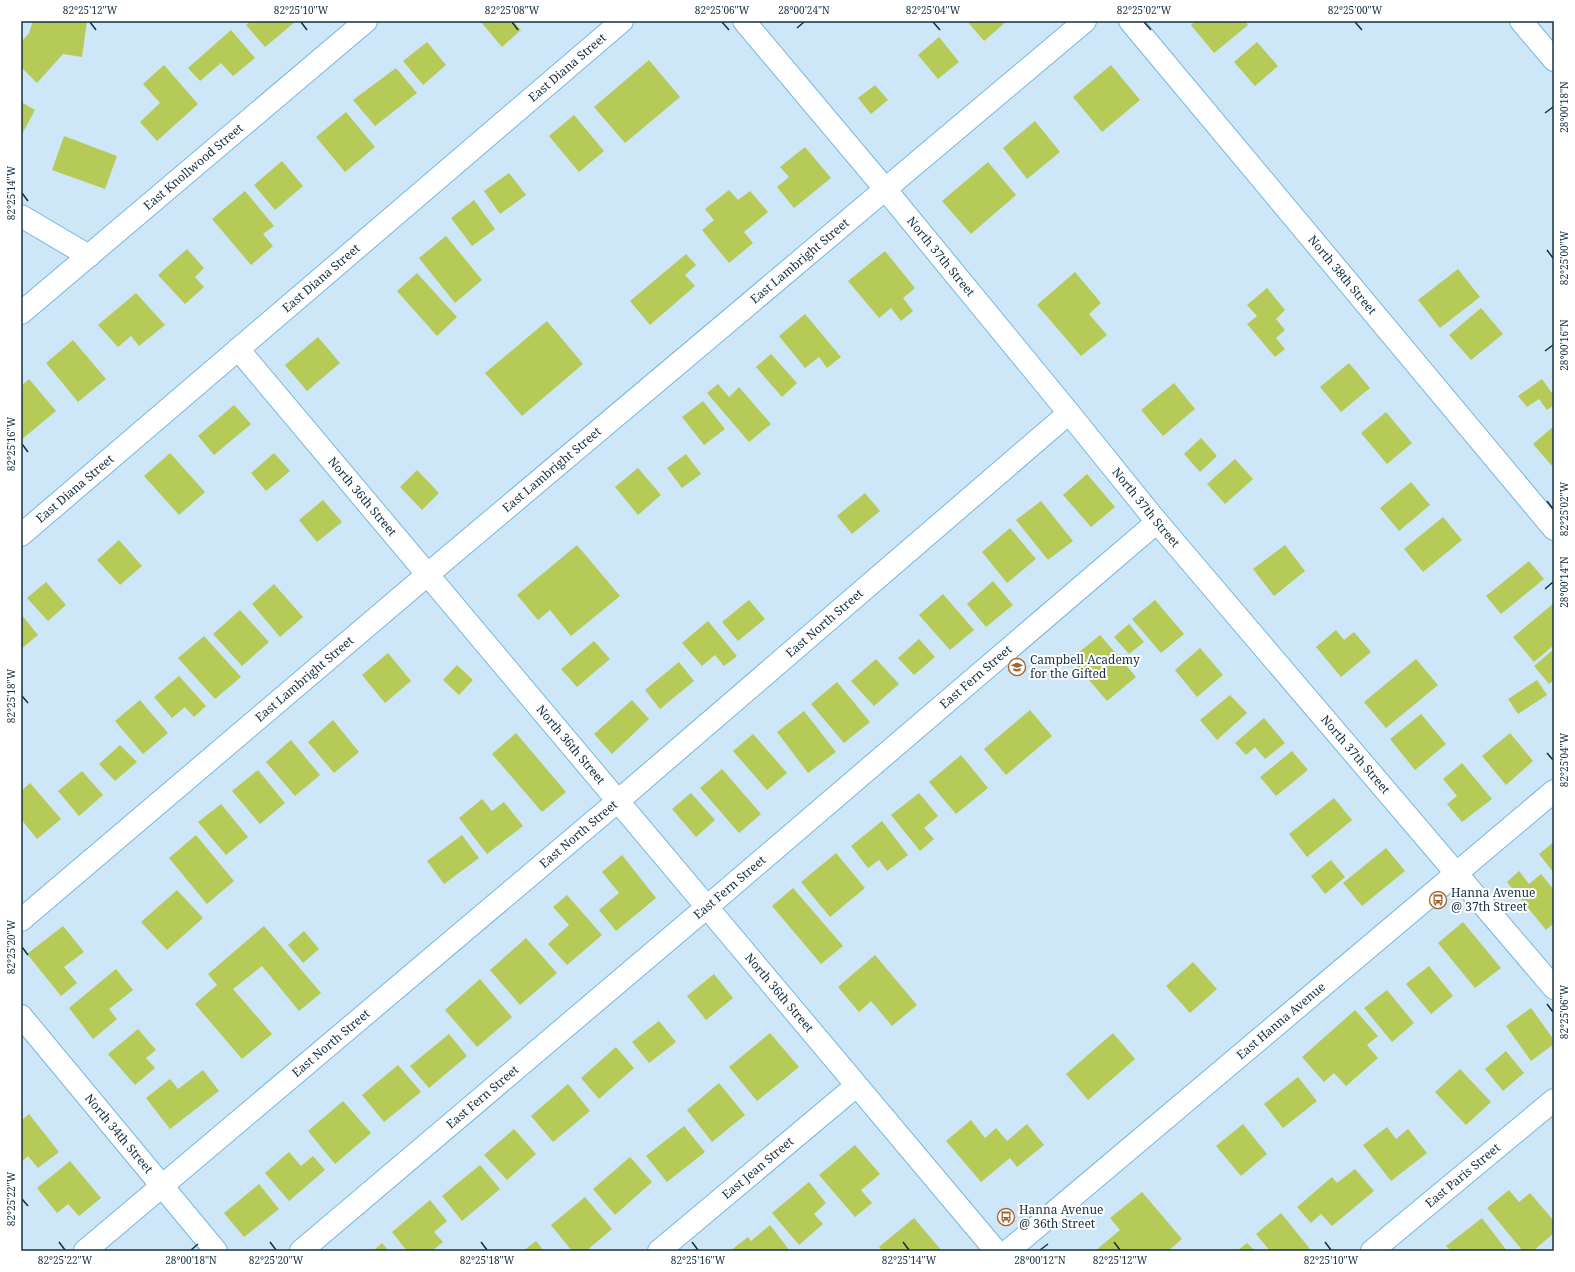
<svg xmlns="http://www.w3.org/2000/svg" width="1575" height="1272" viewBox="0 0 1575 1272" font-family="'Noto Serif',serif">
	<style>
		.building { fill: #b6ca57 }
		.lines { fill: none; stroke-linecap: round; stroke-linejoin: round }
		.street-casing { stroke: #75b6e1; stroke-width: 24 }
		.secondary-casing { stroke: #75b6e1; stroke-width: 24 }
		.street { stroke: #fff; stroke-width: 22 }
		.secondary { stroke: #fff; stroke-width: 22 }
		.ticks { fill: none; stroke: #143041; stroke-width: 1.5 }
		.labels { text-anchor: middle; stroke-width: 4; stroke-linejoin: round; paint-order: stroke }
		.street-label { font-size: 12px; fill: #143041; stroke: #fff }
		.poi-label { font-size: 12px; fill: #143041; stroke: #fff; text-anchor: start }
		.neatline { fill: none; stroke: #143041; stroke-width: 1.5 }
		.ticks-label { font-size: 10px; text-anchor: middle; fill: #143041 }
	</style>
	<rect width="100%" height="100%" fill="#cde7f8"/>
	<g class="building">
		<path d="M33,21H87L82,57L63,54L37,83L21,67V42L29,33Z"/>
		<path d="M251,21H296L265,47L246,25Z"/>
		<path d="M480,21H513L521,30L502,47Z"/>
		<path d="M967,21H1007L984,41Z"/>
		<path d="M1195,21H1245L1248,25L1214,53L1191,25Z"/>
		<path d="M231,30L255,58L233,76L221,63L200,81L188,68Z"/>
		<path d="M939,37L959,62L938,79L918,55Z"/>
		<path d="M427,42L446,65L423,85L403,61Z"/>
		<path d="M1257,42L1278,66L1255,86L1234,62Z"/>
		<path d="M649,60L680,97L625,143L594,107Z"/>
		<path d="M164,65L198,104L157,141L140,122L160,103L143,84Z"/>
		<path d="M1111,65L1140,100L1102,132L1073,97Z"/>
		<path d="M396,68L417,93L375,126L353,100Z"/>
		<path d="M875,85L888,100L871,114L858,98Z"/>
		<path d="M21,102L35,110L21,136Z"/>
		<path d="M346,112L375,147L345,172L316,137Z"/>
		<path d="M574,115L604,151L579,172L549,136Z"/>
		<path d="M1035,121L1060,152L1027,179L1003,148Z"/>
		<path d="M64,136L117,156L105,189L52,170Z"/>
		<path d="M805,147L831,178L794,208L777,187L789,177L780,167Z"/>
		<path d="M282,161L303,186L275,210L254,185Z"/>
		<path d="M988,162L1016,195L971,234L942,201Z"/>
		<path d="M509,173L526,195L500,214L484,191Z"/>
		<path d="M729,190L738,200L750,191L768,212L744,232L753,243L729,263L702,230L714,220L705,209Z"/>
		<path d="M245,191L274,226L263,234L273,246L251,265L212,219Z"/>
		<path d="M474,200L495,229L472,246L451,218Z"/>
		<path d="M446,236L482,280L455,303L419,258Z"/>
		<path d="M187,249L204,268L195,277L204,287L185,304L158,275Z"/>
		<path d="M885,251L915,288L903,298L913,311L901,321L891,308L879,318L848,281Z"/>
		<path d="M686,254L696,265L685,275L695,286L650,325L630,301Z"/>
		<path d="M1458,269L1480,297L1440,328L1418,300Z"/>
		<path d="M1075,272L1101,303L1089,314L1107,335L1081,356L1037,305Z"/>
		<path d="M417,273L457,317L437,336L397,291Z"/>
		<path d="M1267,288L1285,310L1276,319L1285,330L1276,338L1285,349L1275,357L1247,324L1257,316L1247,305Z"/>
		<path d="M136,293L165,325L139,346L131,336L118,347L98,325Z"/>
		<path d="M1481,308L1503,334L1471,360L1449,335Z"/>
		<path d="M805,314L841,357L827,368L819,357L805,368L779,336Z"/>
		<path d="M547,321L583,364L522,416L485,373Z"/>
		<path d="M318,337L340,363L307,391L285,365Z"/>
		<path d="M73,340L106,379L78,402L46,363Z"/>
		<path d="M771,354L797,383L782,397L756,367Z"/>
		<path d="M1349,363L1370,388L1341,412L1320,387Z"/>
		<path d="M29,379L56,411L21,440V386Z"/>
		<path d="M1542,379L1554,396V405L1547,410L1539,399L1527,407L1518,396Z"/>
		<path d="M1174,383L1195,409L1163,436L1141,410Z"/>
		<path d="M718,384L729,397L739,387L771,424L749,442L707,393Z"/>
		<path d="M703,401L725,429L704,445L682,417Z"/>
		<path d="M234,405L251,424L214,455L198,436Z"/>
		<path d="M1386,412L1412,443L1387,464L1361,433Z"/>
		<path d="M1554,426V465L1552,466L1533,444Z"/>
		<path d="M1201,438L1217,456L1200,472L1184,454Z"/>
		<path d="M170,453L205,492L179,515L144,476Z"/>
		<path d="M274,453L290,471L266,491L251,473Z"/>
		<path d="M686,454L701,474L682,488L667,468Z"/>
		<path d="M1235,459L1253,479L1225,504L1207,484Z"/>
		<path d="M638,468L661,495L638,515L615,487Z"/>
		<path d="M417,470L439,493L422,510L400,487Z"/>
		<path d="M1087,474L1115,507L1091,527L1063,495Z"/>
		<path d="M1411,482L1430,505L1399,531L1380,508Z"/>
		<path d="M865,493L880,511L852,534L837,516Z"/>
		<path d="M323,500L342,522L317,542L299,520Z"/>
		<path d="M1041,501L1073,541L1048,560L1016,520Z"/>
		<path d="M1443,517L1462,540L1423,572L1404,549Z"/>
		<path d="M1010,528L1036,559L1007,583L982,552Z"/>
		<path d="M119,540L142,566L120,585L97,560Z"/>
		<path d="M577,545L620,596L571,636L550,610L538,620L517,595Z"/>
		<path d="M1285,545L1305,571L1274,596L1253,569Z"/>
		<path d="M1529,561L1544,579L1501,614L1486,596Z"/>
		<path d="M993,581L1013,605L986,627L967,604Z"/>
		<path d="M46,582L66,605L48,621L27,598Z"/>
		<path d="M274,584L303,617L280,637L252,604Z"/>
		<path d="M943,594L974,630L950,650L919,615Z"/>
		<path d="M749,600L765,619L738,641L722,622Z"/>
		<path d="M1155,600L1184,634L1161,653L1132,619Z"/>
		<path d="M1554,603V645L1534,662L1513,637Z"/>
		<path d="M240,610L269,642L242,666L213,634Z"/>
		<path d="M21,614L38,635L21,649Z"/>
		<path d="M708,621L737,656L724,666L715,655L702,666L682,643Z"/>
		<path d="M1129,624L1144,642L1129,654L1114,637Z"/>
		<path d="M1336,630L1344,640L1354,632L1371,652L1341,677L1316,647Z"/>
		<path d="M1100,635L1136,677L1107,701L1071,659Z"/>
		<path d="M204,636L241,677L215,699L178,658Z"/>
		<path d="M919,639L935,657L914,675L898,658Z"/>
		<path d="M594,641L610,659L577,687L561,669Z"/>
		<path d="M1200,648L1223,675L1197,697L1175,670Z"/>
		<path d="M1554,649V680L1549,684L1534,666Z"/>
		<path d="M388,653L411,681L385,703L362,675Z"/>
		<path d="M876,659L899,684L874,706L851,681Z"/>
		<path d="M1416,659L1438,685L1386,728L1364,702Z"/>
		<path d="M679,662L694,681L660,709L645,690Z"/>
		<path d="M457,665L473,680L459,695L443,680Z"/>
		<path d="M179,676L206,706L194,717L185,707L172,718L154,697Z"/>
		<path d="M1537,680L1547,695L1518,714L1508,699Z"/>
		<path d="M837,682L870,722L844,743L811,704Z"/>
		<path d="M1230,695L1247,713L1217,740L1200,720Z"/>
		<path d="M140,700L168,733L143,754L115,721Z"/>
		<path d="M632,700L649,719L612,754L594,734Z"/>
		<path d="M1030,710L1052,736L1006,775L984,749Z"/>
		<path d="M804,711L836,752L808,773L777,732Z"/>
		<path d="M1421,714L1446,744L1415,770L1390,739Z"/>
		<path d="M1264,718L1285,743L1265,759L1255,747L1246,755L1235,743Z"/>
		<path d="M333,720L359,752L334,773L308,742Z"/>
		<path d="M516,733L566,792L542,812L492,754Z"/>
		<path d="M1510,733L1533,761L1506,785L1482,756Z"/>
		<path d="M753,734L787,773L767,790L733,751Z"/>
		<path d="M291,740L320,775L295,796L266,762Z"/>
		<path d="M120,745L137,762L115,781L99,764Z"/>
		<path d="M1292,751L1308,770L1276,796L1260,777Z"/>
		<path d="M961,755L988,788L956,814L929,782Z"/>
		<path d="M1462,763L1492,799L1462,822L1447,804L1457,796L1443,779Z"/>
		<path d="M722,769L761,814L739,833L700,788Z"/>
		<path d="M258,770L285,803L260,824L232,791Z"/>
		<path d="M82,771L103,795L79,816L58,791Z"/>
		<path d="M30,783L61,819L37,839L21,819V791Z"/>
		<path d="M691,793L715,820L696,837L672,809Z"/>
		<path d="M919,793L938,816L924,828L934,839L920,851L891,815Z"/>
		<path d="M1334,798L1352,820L1307,857L1289,834Z"/>
		<path d="M482,799L492,811L504,802L523,826L487,854L459,818Z"/>
		<path d="M221,804L248,837L226,855L198,822Z"/>
		<path d="M882,821L908,855L887,871L879,860L868,868L851,846Z"/>
		<path d="M196,835L234,881L207,904L169,858Z"/>
		<path d="M462,835L479,858L444,884L427,861Z"/>
		<path d="M1554,842V873L1539,854Z"/>
		<path d="M1386,848L1405,871L1362,906L1343,883Z"/>
		<path d="M836,853L865,888L830,917L801,882Z"/>
		<path d="M622,855L656,898L616,931L599,910L619,893L602,872Z"/>
		<path d="M1331,860L1345,877L1325,894L1311,876Z"/>
		<path d="M1519,871L1529,884L1541,874L1554,890V923L1546,930L1507,882Z"/>
		<path d="M793,888L843,946L821,964L772,906Z"/>
		<path d="M177,890L203,918L167,950L141,922Z"/>
		<path d="M567,895L602,935L567,965L548,944L569,925L553,907Z"/>
		<path d="M1463,922L1501,968L1475,988L1438,943Z"/>
		<path d="M63,926L84,952L64,967L77,983L61,996L27,954Z"/>
		<path d="M264,926L321,993L299,1011L262,966L233,989L272,1034L242,1059L195,1004L217,985L208,974Z"/>
		<path d="M304,931L319,949L303,963L288,945Z"/>
		<path d="M526,938L557,973L520,1005L490,970Z"/>
		<path d="M875,955L917,1005L892,1026L871,1001L859,1012L838,987Z"/>
		<path d="M1193,962L1217,989L1190,1013L1166,986Z"/>
		<path d="M1429,966L1453,996L1431,1014L1406,984Z"/>
		<path d="M116,969L133,990L109,1009L117,1019L93,1039L69,1008Z"/>
		<path d="M714,974L733,998L706,1020L687,996Z"/>
		<path d="M480,979L512,1017L477,1047L445,1010Z"/>
		<path d="M1387,990L1414,1023L1392,1042L1364,1008Z"/>
		<path d="M1531,1008L1554,1040V1044L1531,1061L1506,1026Z"/>
		<path d="M1355,1010L1378,1036L1367,1045L1378,1058L1346,1086L1334,1073L1324,1082L1302,1057Z"/>
		<path d="M659,1021L676,1042L649,1063L632,1042Z"/>
		<path d="M138,1029L156,1050L146,1058L155,1068L135,1085L108,1054Z"/>
		<path d="M770,1033L799,1067L757,1101L729,1067Z"/>
		<path d="M1113,1033L1135,1059L1088,1100L1066,1074Z"/>
		<path d="M449,1034L467,1056L429,1088L410,1066Z"/>
		<path d="M616,1047L634,1068L599,1099L581,1078Z"/>
		<path d="M1506,1051L1524,1073L1503,1091L1485,1069Z"/>
		<path d="M398,1065L421,1092L384,1122L362,1095Z"/>
		<path d="M1460,1069L1491,1102L1466,1125L1435,1092Z"/>
		<path d="M203,1070L219,1091L170,1129L146,1098L170,1079L178,1089Z"/>
		<path d="M1298,1077L1317,1101L1283,1128L1264,1104Z"/>
		<path d="M719,1083L745,1115L712,1142L687,1110Z"/>
		<path d="M568,1084L590,1111L553,1142L531,1116Z"/>
		<path d="M343,1101L371,1133L335,1164L308,1131Z"/>
		<path d="M29,1114L59,1152L38,1168L28,1156L21,1162V1121Z"/>
		<path d="M971,1120L985,1138L996,1128L1007,1141L1027,1124L1044,1145L1017,1167L1010,1158L981,1182L946,1141Z"/>
		<path d="M1243,1124L1267,1154L1241,1176L1216,1146Z"/>
		<path d="M684,1126L705,1152L667,1182L646,1156Z"/>
		<path d="M1387,1127L1396,1139L1408,1129L1427,1153L1391,1181L1363,1145Z"/>
		<path d="M514,1129L536,1154L507,1180L484,1155Z"/>
		<path d="M855,1145L880,1174L861,1190L872,1203L855,1217L819,1175Z"/>
		<path d="M289,1152L301,1166L313,1156L325,1170L289,1201L265,1173Z"/>
		<path d="M630,1157L652,1182L615,1215L593,1189Z"/>
		<path d="M70,1161L101,1198L79,1216L68,1204L57,1213L37,1188Z"/>
		<path d="M480,1165L500,1189L462,1221L442,1196Z"/>
		<path d="M1355,1169L1374,1191L1332,1226L1321,1214L1311,1223L1297,1207L1332,1177L1337,1183Z"/>
		<path d="M809,1182L826,1203L814,1214L823,1224L799,1245L772,1213Z"/>
		<path d="M259,1184L279,1209L244,1237L224,1213Z"/>
		<path d="M1509,1190L1519,1202L1530,1193L1554,1221V1233L1533,1251H1523L1487,1208Z"/>
		<path d="M1142,1192L1182,1239L1168,1251H1095L1120,1230L1110,1218Z"/>
		<path d="M585,1197L612,1229L586,1251H572L551,1225Z"/>
		<path d="M430,1200L447,1221L434,1232L443,1242L432,1251H407L392,1232Z"/>
		<path d="M1281,1213L1310,1249L1308,1251H1270L1256,1234Z"/>
		<path d="M914,1218L941,1250L883,1251L879,1247Z"/>
		<path d="M1482,1218L1507,1251H1451L1446,1246Z"/>
		<path d="M770,1225L790,1251H730L748,1237L751,1241Z"/>
		<path d="M536,1241L544,1251H523Z"/>
		<path d="M382,1243L389,1251H373Z"/>
		<path d="M1247,1243L1255,1251H1237Z"/>
	</g>
	<g class="lines">
		<g class="street-casing">
			<g id="street">
				<path id="s1" d="M744,21L886,190L1069,413L1157,522L1554,988"/>
				<path id="s2" d="M1130,21L1554,529"/>
				<path d="M1521,21L1554,60"/>
				<path d="M21,216L89,256"/>
				<path id="s3" d="M21,313L366,21"/>
				<path id="s4" d="M238,349L996,1251"/>
				<path id="s5" d="M21,535L622,21"/>
				<path id="s6" d="M21,920L427,575L1085,21"/>
				<path id="s7" d="M85,1251L618,801L1069,413"/>
				<path id="s8" d="M301,1251L707,907L1157,522"/>
				<path id="s9" d="M659,1251L856,1086"/>
				<path id="s10" d="M1372,1251L1554,1100"/>
			</g>
		</g>
		<g class="secondary-casing">
			<g id="secondary">
				<path id="s11" d="M21,1016L216,1251"/>
				<path id="s12" d="M1008,1251L1554,791"/>
			</g>
		</g>
		<use href="#street" class="street"/>
		<use href="#secondary" class="secondary"/>
	</g>
	<path class="ticks" d="M90,22L96,30M301,22L307,30M512,22L518,30M722,22L729,30M933,22L940,30M1144,22L1151,30M1355,22L1362,30M797,28L804,22M1545,113L1553,107M22,193L28,201M1547,250L1553,258M1545,351L1553,345M22,444L28,452M1547,501L1553,509M1545,589L1553,582M22,696L28,703M1547,753L1553,760M22,947L28,955M1547,1004L1553,1012M22,1199L28,1206M59,1242L65,1250M270,1242L276,1250M481,1242L487,1250M692,1242L698,1250M903,1242L909,1250M1114,1242L1120,1250M1325,1242L1331,1250M191,1250L198,1244M1040,1250L1048,1244"/>
	<defs>
		<g id="school-ring" transform="scale(0.9)"><circle r="9.5" fill="#fff" stroke="#a4642d" stroke-width="1.5"/><path d="M0-5L7-2L0 1L-7-2ZM-4 1L0 2.5L4 1V4Q0 6-4 4Z" fill="#a4642d"/></g>
		<g id="bus-ring" transform="scale(0.9)"><circle r="9.5" fill="#fff" stroke="#a4642d" stroke-width="1.5"/><path d="M-5-6H5V4H4V6H2V4H-2V6H-4V4H-5ZM-3.5-4V0h7V-4ZM-3.5 1.2v1.5H-2V1.2ZM2 1.2v1.5H3.5V1.2Z" fill="#a4642d"/></g>
	</defs>
	<g fill-rule="evenodd">
		<use href="#school-ring" x="1017" y="667"/>
		<use href="#bus-ring" x="1438" y="900"/>
		<use href="#bus-ring" x="1006" y="1217"/>
	</g>
	<g class="labels">
		<g class="street-label">
			<text dy="4" stroke="none"><textPath href="#s5" startOffset="719">East Diana Street</textPath></text>
			<text dy="4" stroke="none"><textPath href="#s3" startOffset="226">East Knollwood Street</textPath></text>
			<text dy="4" stroke="none"><textPath href="#s1" startOffset="307">North 37th Street</textPath></text>
			<text dy="4" stroke="none"><textPath href="#s6" startOffset="1020">East Lambright Street</textPath></text>
			<text dy="4" stroke="none"><textPath href="#s2" startOffset="331">North 38th Street</textPath></text>
			<text dy="4" stroke="none"><textPath href="#s5" startOffset="395">East Diana Street</textPath></text>
			<text dy="4" stroke="none"><textPath href="#s6" startOffset="696">East Lambright Street</textPath></text>
			<text dy="4" stroke="none"><textPath href="#s5" startOffset="71">East Diana Street</textPath></text>
			<text dy="4" stroke="none"><textPath href="#s4" startOffset="193">North 36th Street</textPath></text>
			<text dy="4" stroke="none"><textPath href="#s1" startOffset="631">North 37th Street</textPath></text>
			<text dy="4" stroke="none"><textPath href="#s7" startOffset="970">East North Street</textPath></text>
			<text dy="4" stroke="none"><textPath href="#s8" startOffset="886">East Fern Street</textPath></text>
			<text dy="4" stroke="none"><textPath href="#s6" startOffset="372">East Lambright Street</textPath></text>
			<text dy="4" stroke="none"><textPath href="#s4" startOffset="517">North 36th Street</textPath></text>
			<text dy="4" stroke="none"><textPath href="#s1" startOffset="955">North 37th Street</textPath></text>
			<text dy="4" stroke="none"><textPath href="#s7" startOffset="646">East North Street</textPath></text>
			<text dy="4" stroke="none"><textPath href="#s8" startOffset="562">East Fern Street</textPath></text>
			<text dy="4" stroke="none"><textPath href="#s4" startOffset="841">North 36th Street</textPath></text>
			<text dy="4" stroke="none"><textPath href="#s12" startOffset="357">East Hanna Avenue</textPath></text>
			<text dy="4" stroke="none"><textPath href="#s7" startOffset="322">East North Street</textPath></text>
			<text dy="4" stroke="none"><textPath href="#s8" startOffset="238">East Fern Street</textPath></text>
			<text dy="4" stroke="none"><textPath href="#s11" startOffset="153">North 34th Street</textPath></text>
			<text dy="4" stroke="none"><textPath href="#s9" startOffset="129">East Jean Street</textPath></text>
			<text dy="4" stroke="none"><textPath href="#s10" startOffset="118">East Paris Street</textPath></text>
		</g>
		<g class="poi-label">
			<text x="1030" y="664">Campbell Academy<tspan x="1030" dy="14">for the Gifted</tspan></text>
			<text x="1451" y="897">Hanna Avenue<tspan x="1451" dy="14">@ 37th Street</tspan></text>
			<text x="1019" y="1214">Hanna Avenue<tspan x="1019" dy="14">@ 36th Street</tspan></text>
		</g>
	</g>
	<rect width="1575" height="1272" fill="none" stroke="#ffffff" stroke-width="44"/>
	<rect x="22" y="22" width="1531" height="1228" class="neatline"/>
	<g class="ticks-label">
		<text x="90" y="14">82°25'12"W</text>
		<text x="301" y="14">82°25'10"W</text>
		<text x="512" y="14">82°25'08"W</text>
		<text x="722" y="14">82°25'06"W</text>
		<text x="804" y="14">28°00'24"N</text>
		<text x="933" y="14">82°25'04"W</text>
		<text x="1144" y="14">82°25'02"W</text>
		<text x="1355" y="14">82°25'00"W</text>
		<text transform="translate(1564 107) rotate(-90)" y="4">28°00'18"N</text>
		<text transform="translate(11 193) rotate(-90)" y="4">82°25'14"W</text>
		<text transform="translate(1564 258) rotate(-90)" y="4">82°25'00"W</text>
		<text transform="translate(1564 345) rotate(-90)" y="4">28°00'16"N</text>
		<text transform="translate(11 444) rotate(-90)" y="4">82°25'16"W</text>
		<text transform="translate(1564 509) rotate(-90)" y="4">82°25'02"W</text>
		<text transform="translate(1564 582) rotate(-90)" y="4">28°00'14"N</text>
		<text transform="translate(11 696) rotate(-90)" y="4">82°25'18"W</text>
		<text transform="translate(1564 760) rotate(-90)" y="4">82°25'04"W</text>
		<text transform="translate(11 947) rotate(-90)" y="4">82°25'20"W</text>
		<text transform="translate(1564 1012) rotate(-90)" y="4">82°25'06"W</text>
		<text transform="translate(11 1199) rotate(-90)" y="4">82°25'22"W</text>
		<text x="65" y="1264">82°25'22"W</text>
		<text x="191" y="1264">28°00'18"N</text>
		<text x="276" y="1264">82°25'20"W</text>
		<text x="487" y="1264">82°25'18"W</text>
		<text x="698" y="1264">82°25'16"W</text>
		<text x="909" y="1264">82°25'14"W</text>
		<text x="1040" y="1264">28°00'12"N</text>
		<text x="1120" y="1264">82°25'12"W</text>
		<text x="1331" y="1264">82°25'10"W</text>
	</g>
</svg>
